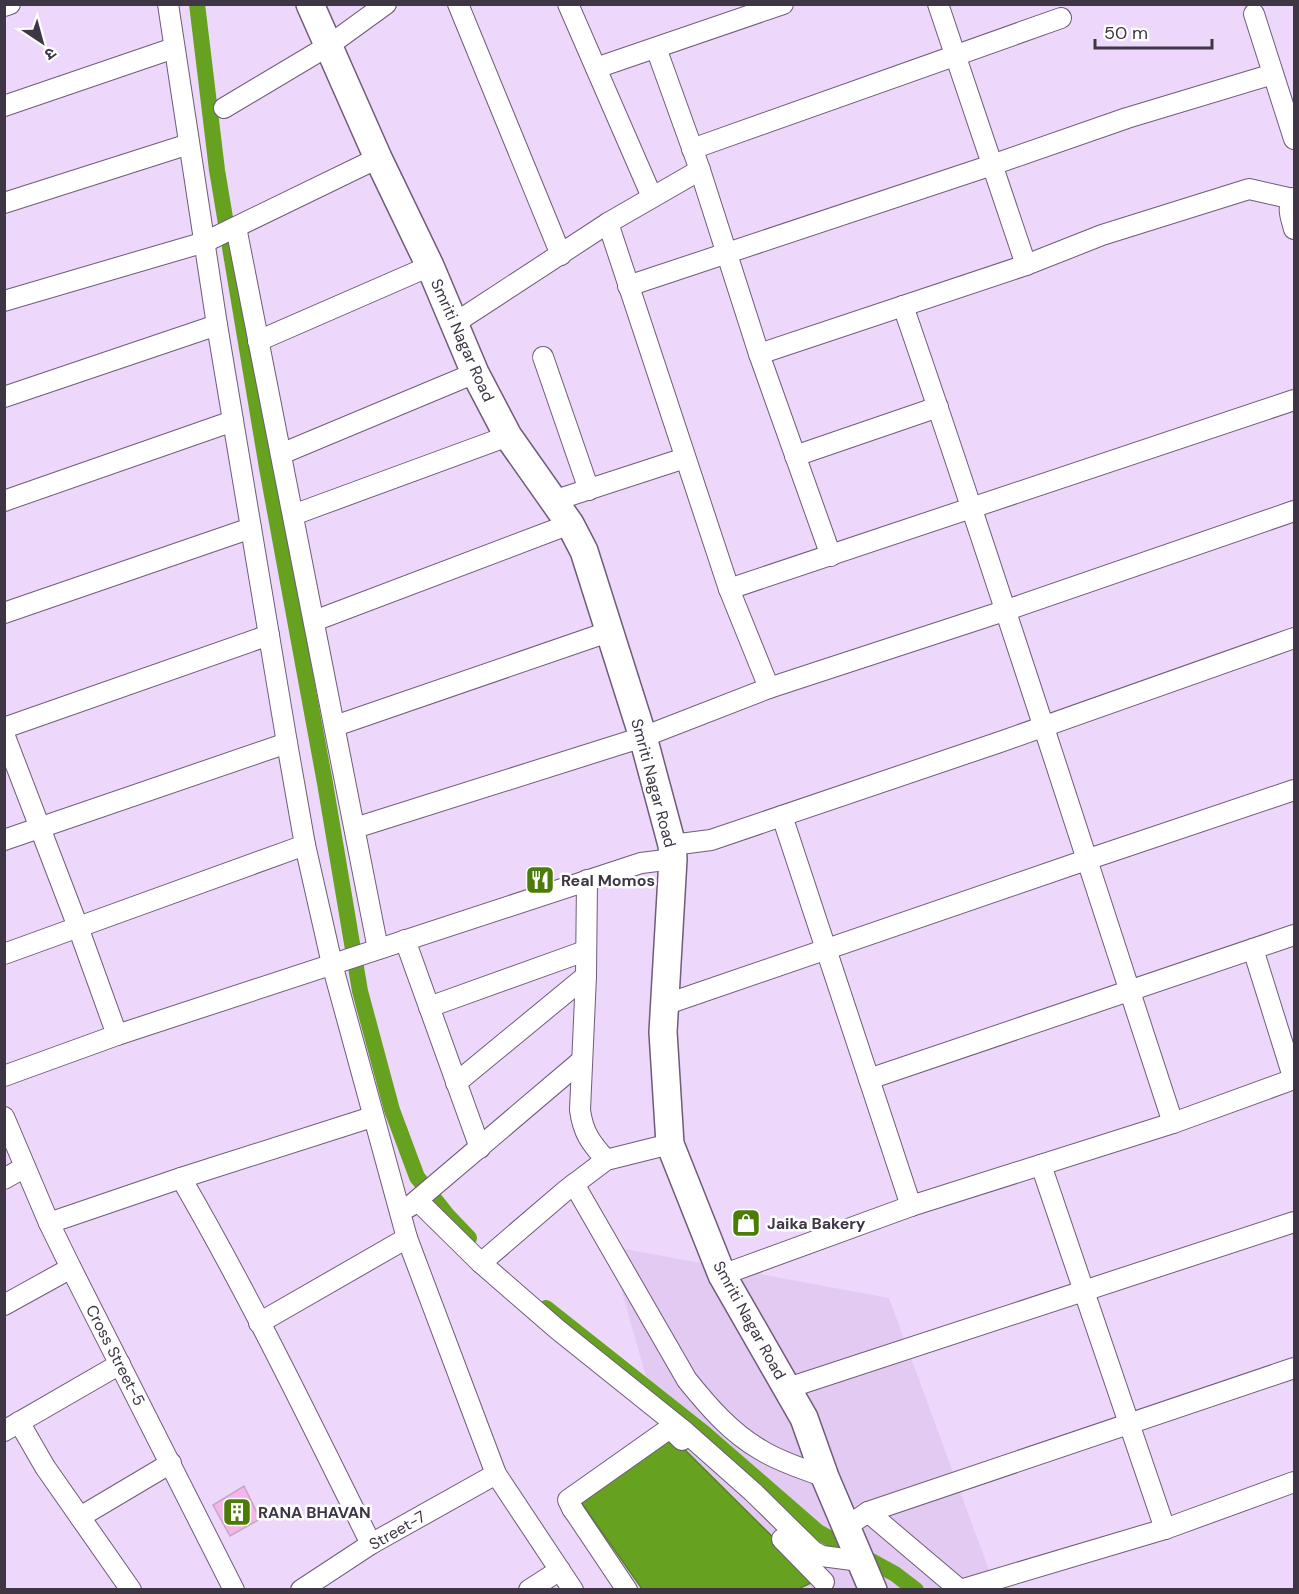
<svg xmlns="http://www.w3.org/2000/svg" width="1299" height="1594" viewBox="0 0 1299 1594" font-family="'DM Sans','Noto Sans Devanagari',sans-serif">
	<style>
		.built { fill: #e2caf2 }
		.water { fill: #66a11f; stroke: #5a812a; stroke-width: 1.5 }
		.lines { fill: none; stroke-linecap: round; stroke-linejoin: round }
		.canal { stroke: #66a11f; stroke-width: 16 }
		.building { fill: #f4b5ea; stroke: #c6a7c1; stroke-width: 1.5 }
		.street-casing { stroke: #6e5c79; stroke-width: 22 }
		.secondary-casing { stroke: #6e5c79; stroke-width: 30 }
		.street { stroke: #fff; stroke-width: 20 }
		.secondary { stroke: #fff; stroke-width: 27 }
		.labels { text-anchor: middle; stroke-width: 5; stroke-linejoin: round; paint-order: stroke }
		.street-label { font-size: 16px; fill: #3e3644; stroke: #fff }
		.poi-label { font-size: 16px; font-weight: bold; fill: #3e3644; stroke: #fff; text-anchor: start }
	</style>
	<rect width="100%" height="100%" fill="#edd8fb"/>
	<path class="built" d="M609,1246L889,1298L996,1589H706Z"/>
	<path class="water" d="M671,1436L809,1573L811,1578V1583L796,1590L642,1589L580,1501Z"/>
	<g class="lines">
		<g class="canal">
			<path d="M197,4L217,170L267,468L325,783L360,991L392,1110L417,1177L447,1215L469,1238"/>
			<path d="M546,1308L704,1433L818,1532L895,1574L916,1590"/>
		</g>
	</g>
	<path class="building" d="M244,1486L260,1519L230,1536L213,1505Z"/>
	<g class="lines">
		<g class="street-casing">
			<g id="street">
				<path d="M168,4L217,325L287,743L305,845L332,964L407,1238L496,1474L573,1590"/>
				<path d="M458,4L561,255"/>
				<path d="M568,4L652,197"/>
				<path d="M938,4L1026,265"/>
				<path d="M4,6L10,4"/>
				<path d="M1254,14L1294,139"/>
				<path d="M656,48L700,170L759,354L831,556"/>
				<path d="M596,68L783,4"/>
				<path d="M4,106L174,48"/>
				<path d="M224,108L328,46L386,4"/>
				<path d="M692,149L1061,18"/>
				<path d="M1294,198C1286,208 1291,217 1294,229"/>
				<path d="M4,203L189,144"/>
				<path d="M608,223L729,589L769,688"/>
				<path d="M236,227L378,949"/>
				<path d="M628,286L992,165L1127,118L1273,74"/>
				<path d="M4,301L205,242L378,158"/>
				<path d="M903,306C997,577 1083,850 1173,1123"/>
				<path d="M455,323L608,223L700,170"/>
				<path d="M258,341L430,266"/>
				<path d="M759,354L1026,265L1102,235L1249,189L1293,199"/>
				<path d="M543,357L589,490"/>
				<path d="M4,397L217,325"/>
				<path d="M281,454L475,373"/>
				<path d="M795,456L938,407"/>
				<path d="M4,501L233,421"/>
				<path d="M553,501L685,458"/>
				<path d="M293,515L508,436"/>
				<path d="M729,589L1294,400"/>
				<path d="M4,613L251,528"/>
				<path d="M314,621L570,524"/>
				<path d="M335,726L611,631"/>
				<path d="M4,728L269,635"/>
				<path d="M4,734L78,927L117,1035"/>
				<path d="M782,816L911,1206"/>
				<path d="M355,828L643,737L769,688L1007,610L1294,511"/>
				<path d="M4,840L287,743"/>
				<path d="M672,845L711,840L997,743L1294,638"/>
				<path d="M587,880L586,976L580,1110C583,1133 591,1143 606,1160"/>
				<path d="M405,940L480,1148"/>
				<path d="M1253,949L1294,1080"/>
				<path d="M4,954L305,845"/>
				<path d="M664,1005L1086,860L1294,790"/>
				<path d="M429,1007L585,951"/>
				<path d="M4,1076L117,1035L641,863L673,859"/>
				<path d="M869,1079L1294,935"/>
				<path d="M456,1083L586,976"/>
				<path d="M4,1117L49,1223L71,1268L234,1590"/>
				<path d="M1041,1165L1165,1529"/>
				<path d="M181,1178C250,1297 310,1421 371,1544"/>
				<path d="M4,1179L25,1167"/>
				<path d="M574,1184L687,1380C708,1406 731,1433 761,1450C780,1462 804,1469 825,1477"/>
				<path d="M418,1201L481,1263L557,1329L683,1430L753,1492L813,1551L822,1556L860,1561"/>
				<path d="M409,1207L581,1061"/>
				<path d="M49,1223L181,1178L372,1117"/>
				<path d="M481,1263L565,1191L606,1160L670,1144"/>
				<path d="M722,1275L911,1206L1173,1123L1294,1079"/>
				<path d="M4,1305L71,1268"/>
				<path d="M259,1323L407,1238"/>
				<path d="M788,1388L1294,1222"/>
				<path d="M19,1422L45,1467L131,1590"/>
				<path d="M4,1431L120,1364"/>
				<path d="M572,1508L627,1590"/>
				<path d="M573,1510L568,1500L670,1428L682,1440"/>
				<path d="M868,1512L960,1590"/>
				<path d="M80,1517L171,1463"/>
				<path d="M846,1527L868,1512L1294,1368"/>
				<path d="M782,1539L824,1582"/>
				<path d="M301,1590L371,1544L496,1474"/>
				<path d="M529,1590L560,1570"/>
				<path d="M960,1590L1165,1529L1294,1482"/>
			</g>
		</g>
		<g class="secondary-casing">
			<path id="secondary" d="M310,4L378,158L430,266L475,373L508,436L570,524L584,551L643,737L672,845L673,859L663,1032L670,1144L722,1275L804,1418L825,1477L873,1590"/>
		</g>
		<use href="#street" class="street"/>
		<use href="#secondary" class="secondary"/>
	</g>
	<defs>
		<g id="restaurant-square" transform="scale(1.5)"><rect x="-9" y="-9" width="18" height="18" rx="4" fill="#4b7c08" stroke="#fff"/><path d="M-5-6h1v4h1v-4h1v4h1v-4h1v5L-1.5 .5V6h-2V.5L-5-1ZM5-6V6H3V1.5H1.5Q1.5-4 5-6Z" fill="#fff"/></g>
		<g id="shop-square" transform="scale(1.5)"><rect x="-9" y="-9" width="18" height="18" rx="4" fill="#4b7c08" stroke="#fff"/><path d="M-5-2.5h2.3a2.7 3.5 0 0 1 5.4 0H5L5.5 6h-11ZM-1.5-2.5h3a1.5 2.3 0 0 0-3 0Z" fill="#fff"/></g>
		<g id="building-square" transform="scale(1.5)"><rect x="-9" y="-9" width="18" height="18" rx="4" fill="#4b7c08" stroke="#fff"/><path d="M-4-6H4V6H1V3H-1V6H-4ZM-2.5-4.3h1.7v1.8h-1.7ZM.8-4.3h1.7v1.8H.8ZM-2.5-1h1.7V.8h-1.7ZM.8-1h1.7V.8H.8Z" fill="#fff"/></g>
	</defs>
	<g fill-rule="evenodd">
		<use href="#restaurant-square" x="540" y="880"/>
		<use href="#shop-square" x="746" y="1223"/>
		<use href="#building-square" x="237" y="1512"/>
	</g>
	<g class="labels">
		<g class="street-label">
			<text transform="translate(463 340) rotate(66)" y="6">Smriti Nagar Road</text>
			<text transform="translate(654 783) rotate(75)" y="6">Smriti Nagar Road</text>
			<text transform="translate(750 1320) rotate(61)" y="6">Smriti Nagar Road</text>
			<text transform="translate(116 1355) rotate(63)" y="6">Cross Street-5</text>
			<text transform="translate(397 1530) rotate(-30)" y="6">Street-7</text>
		</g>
		<g class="poi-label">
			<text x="561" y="886">Real Momos</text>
			<text x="767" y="1229">Jaika Bakery</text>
			<text x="258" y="1518">RANA BHAVAN</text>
		</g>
	</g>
	<rect width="1299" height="1594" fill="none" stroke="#3e3644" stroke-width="12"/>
	<g transform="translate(42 42) rotate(144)" stroke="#ffffff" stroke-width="4.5" paint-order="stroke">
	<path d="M0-4.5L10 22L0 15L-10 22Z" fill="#3e3644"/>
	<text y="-9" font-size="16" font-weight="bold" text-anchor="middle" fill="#3e3644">उ</text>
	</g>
	<path d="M1095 39v9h117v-9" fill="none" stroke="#3e3644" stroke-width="3"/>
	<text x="1104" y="39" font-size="18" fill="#3e3644" stroke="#ffffff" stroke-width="4.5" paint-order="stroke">50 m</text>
</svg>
